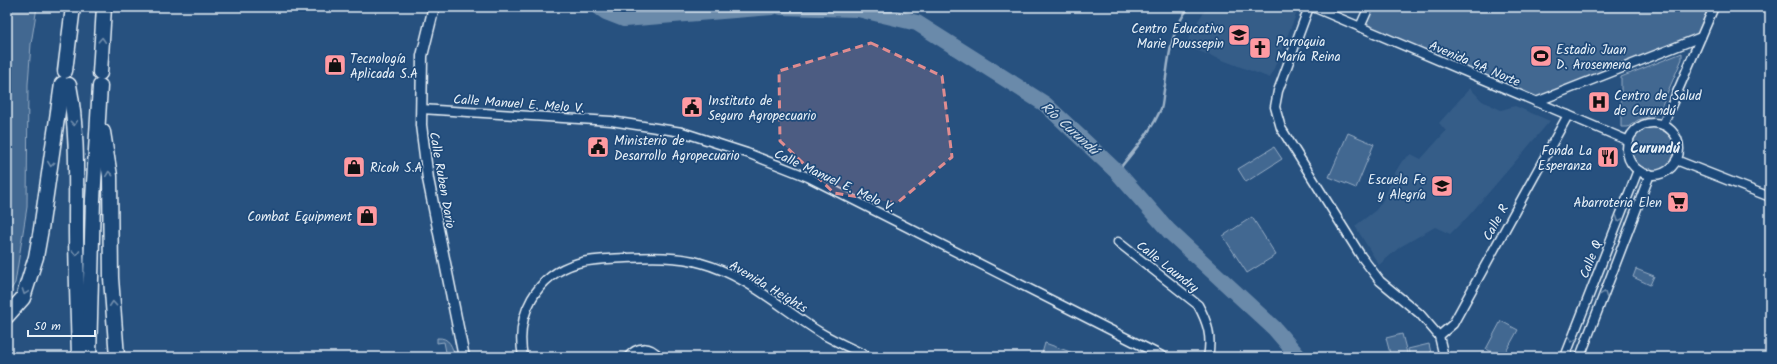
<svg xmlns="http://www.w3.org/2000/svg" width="1777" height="364" viewBox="0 0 1777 364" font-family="Kalam,sans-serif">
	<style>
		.built { fill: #355d88 }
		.green { fill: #436891; stroke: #96acc4 }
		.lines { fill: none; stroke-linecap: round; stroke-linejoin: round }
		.stream { stroke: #9db3c9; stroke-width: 2.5 }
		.river { stroke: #6b8aaa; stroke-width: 16 }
		.minor-casing { stroke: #e8f1f8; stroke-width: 11 }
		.tertiary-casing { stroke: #e8f1f8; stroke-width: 13 }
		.motorway-casing { stroke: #e8f1f8; stroke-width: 17 }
		.minor { stroke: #1f4a7a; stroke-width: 8 }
		.tertiary { stroke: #1f4a7a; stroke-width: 10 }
		.motorway { stroke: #1f4a7a; stroke-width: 14 }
		.oneway { stroke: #6f8dac }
		.marked { fill: #df8c90; fill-opacity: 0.2; stroke: #df8c90; stroke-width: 3; stroke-dasharray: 8 5; stroke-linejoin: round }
		.labels { text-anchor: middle; stroke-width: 3.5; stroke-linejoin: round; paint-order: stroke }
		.poi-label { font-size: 13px; fill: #e8f1f8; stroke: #1f4a7a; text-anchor: start }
		.street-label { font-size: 13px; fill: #e8f1f8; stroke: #1f4a7a }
		.water-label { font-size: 14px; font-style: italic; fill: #d5e2ec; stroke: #1f4a7a }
		.neighbourhood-label { font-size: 14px; font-weight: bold; fill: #e8f1f8; stroke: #1f4a7a }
	</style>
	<rect width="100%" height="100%" fill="#27517f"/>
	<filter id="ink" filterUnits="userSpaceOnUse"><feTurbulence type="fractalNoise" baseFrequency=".025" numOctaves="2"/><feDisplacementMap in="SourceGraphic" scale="8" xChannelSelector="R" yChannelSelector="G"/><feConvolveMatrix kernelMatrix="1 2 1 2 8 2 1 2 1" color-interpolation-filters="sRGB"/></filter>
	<g filter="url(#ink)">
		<g class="built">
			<path d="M1207,7H1291L1298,10L1270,78L1185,46L1196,24Z"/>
			<path d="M1470,88L1482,101L1501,110L1515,106L1550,121L1465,220L1463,221L1450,234L1435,227L1400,247L1379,265L1355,226L1376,210L1385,197L1393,176L1402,161L1411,154L1421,159L1446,131L1439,123Z"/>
		</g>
		<g class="green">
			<path d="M7,7H37L31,44L28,84L27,207L15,283L7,296Z"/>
			<path d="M1369,7H1714L1701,37L1536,102L1360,27Z"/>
			<path d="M1682,53V59L1658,114L1638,120L1628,127H1621V77Z"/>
			<circle cx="1653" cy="149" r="26"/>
			<path d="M1348,133L1374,144L1356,188L1329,177Z"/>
			<path d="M1274,147L1282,159L1246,182L1238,169Z"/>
			<path d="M1252,217L1276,255L1247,273L1223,236Z"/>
			<path d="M1636,269L1654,276L1650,285L1633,277Z"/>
			<path d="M1501,321L1518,330L1503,357L1486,349Z"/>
			<path d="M1402,334L1408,357H1391L1386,338Z"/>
			<path d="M437,338C450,337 452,347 455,357H447L444,342L437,343Z"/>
			<path d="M1045,343L1076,354L1075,357H1041Z"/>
			<path d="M1429,344L1432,357H1410L1408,349Z"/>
		</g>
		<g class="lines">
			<path class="stream" d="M1117,172C1133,151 1150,134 1161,109C1163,102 1163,93 1165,85C1169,56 1170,32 1189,7"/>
			<g class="river">
				<path d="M599,7L606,12L624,19L772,7"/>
				<path d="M781,7L858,9L917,23L1045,104L1117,172L1169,231L1274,328L1299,357"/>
			</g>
			<g class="minor-casing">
				<g id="minor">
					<path d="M1309,7L1278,91L1275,107L1281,128L1361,256L1380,281L1420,314L1439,336L1444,357"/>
					<path d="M1313,7L1629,141"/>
					<path d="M1360,27L1369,7"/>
					<path d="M1536,102L1701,37"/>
					<path d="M421,109L611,121L682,132L747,153L808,177L1164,357"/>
					<circle cx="1653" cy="149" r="26"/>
					<path d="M1663,125L1714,7"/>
					<path d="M1676,160L1770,197"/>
					<path d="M1118,242L1198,305C1208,323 1212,337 1208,357"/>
					<path d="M1439,336L1453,324L1568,115"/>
					<path d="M523,357C515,315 536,275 578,263C593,259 611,259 626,258C649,257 679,256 701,263C746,275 782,309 821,333C836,342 853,349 869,357"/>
					<path d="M628,357C637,346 650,345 659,357"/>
					<path d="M1565,357L1638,170"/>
					<path d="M1580,357L1650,174"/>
				</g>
			</g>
			<g class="tertiary-casing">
				<path id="tertiary" d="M434,7L422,56L421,125L428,179L464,357"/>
			</g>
			<g class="motorway-casing">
				<g id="motorway">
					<path d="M65,71L73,7"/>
					<path d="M100,73L104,7"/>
					<path d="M69,85C78,131 76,179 76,225C76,269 78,313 79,357"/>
					<path d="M103,132L110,176L111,278L117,357"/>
					<path d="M7,316L23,298L36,257L41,229L62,84"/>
					<path d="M89,357L93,199L100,86"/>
				</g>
			</g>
			<use href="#minor" class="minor"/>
			<use href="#tertiary" class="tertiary"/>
			<use href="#motorway" class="motorway"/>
		</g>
		<defs><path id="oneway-chevron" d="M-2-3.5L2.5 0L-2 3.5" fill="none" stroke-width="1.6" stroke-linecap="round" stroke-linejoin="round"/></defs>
		<g class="oneway">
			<use href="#oneway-chevron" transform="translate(102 40) rotate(-87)"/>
			<use href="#oneway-chevron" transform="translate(74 123) rotate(85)"/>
			<use href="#oneway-chevron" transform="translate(51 164) rotate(98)"/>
			<use href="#oneway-chevron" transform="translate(109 174) rotate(-96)"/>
			<use href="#oneway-chevron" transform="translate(1619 219) rotate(111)"/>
			<use href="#oneway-chevron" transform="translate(76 253) rotate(89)"/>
			<use href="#oneway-chevron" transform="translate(25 292) rotate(110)"/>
			<use href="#oneway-chevron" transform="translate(1604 294) rotate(-69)"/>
			<use href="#oneway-chevron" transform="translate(113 304) rotate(-94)"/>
			<use href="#oneway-chevron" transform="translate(1572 340) rotate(111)"/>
		</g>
	</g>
	<path class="marked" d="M871,43L942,76L952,157L897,203L834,193L780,141L779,71Z"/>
	<defs>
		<g id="school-square" transform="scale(1.15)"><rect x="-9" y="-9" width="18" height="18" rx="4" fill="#ff9aa2" stroke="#1f4a7a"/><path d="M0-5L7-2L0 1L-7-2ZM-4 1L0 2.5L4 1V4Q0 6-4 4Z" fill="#111"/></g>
		<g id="church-square" transform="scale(1.15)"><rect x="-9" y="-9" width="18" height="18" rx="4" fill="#ff9aa2" stroke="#1f4a7a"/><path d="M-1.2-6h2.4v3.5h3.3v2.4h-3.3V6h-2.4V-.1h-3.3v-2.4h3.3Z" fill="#111"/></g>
		<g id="stadium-square" transform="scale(1.15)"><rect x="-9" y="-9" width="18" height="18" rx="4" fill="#ff9aa2" stroke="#1f4a7a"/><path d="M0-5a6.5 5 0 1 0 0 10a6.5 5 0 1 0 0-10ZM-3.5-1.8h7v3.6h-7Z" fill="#111"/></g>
		<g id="shop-square" transform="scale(1.15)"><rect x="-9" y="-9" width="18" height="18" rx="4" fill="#ff9aa2" stroke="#1f4a7a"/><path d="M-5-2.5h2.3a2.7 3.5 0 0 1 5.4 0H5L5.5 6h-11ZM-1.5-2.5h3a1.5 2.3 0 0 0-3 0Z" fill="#111"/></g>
		<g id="hospital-square" transform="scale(1.15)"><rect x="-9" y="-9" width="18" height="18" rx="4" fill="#ff9aa2" stroke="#1f4a7a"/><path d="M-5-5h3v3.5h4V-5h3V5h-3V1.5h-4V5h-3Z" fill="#111"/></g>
		<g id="civic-square" transform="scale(1.15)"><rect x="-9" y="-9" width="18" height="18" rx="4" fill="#ff9aa2" stroke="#1f4a7a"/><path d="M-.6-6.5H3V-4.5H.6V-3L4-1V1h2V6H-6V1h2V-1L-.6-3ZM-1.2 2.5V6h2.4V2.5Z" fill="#111"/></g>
		<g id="restaurant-square" transform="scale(1.15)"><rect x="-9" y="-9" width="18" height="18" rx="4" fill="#ff9aa2" stroke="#1f4a7a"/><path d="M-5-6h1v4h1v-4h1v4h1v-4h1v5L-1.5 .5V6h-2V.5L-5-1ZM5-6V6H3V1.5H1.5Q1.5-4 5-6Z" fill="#111"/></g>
		<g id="supermarket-square" transform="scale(1.15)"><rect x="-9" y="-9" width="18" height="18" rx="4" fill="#ff9aa2" stroke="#1f4a7a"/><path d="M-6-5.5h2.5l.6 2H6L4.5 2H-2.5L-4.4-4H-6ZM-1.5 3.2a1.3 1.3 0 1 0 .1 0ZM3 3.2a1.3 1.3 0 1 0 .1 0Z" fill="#111"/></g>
	</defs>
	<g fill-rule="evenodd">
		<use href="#school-square" x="1239" y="35"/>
		<use href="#church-square" x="1260" y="48"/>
		<use href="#stadium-square" x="1541" y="56"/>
		<use href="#shop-square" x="335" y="65"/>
		<use href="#hospital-square" x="1599" y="102"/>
		<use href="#civic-square" x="692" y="107"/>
		<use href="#civic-square" x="598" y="147"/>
		<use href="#restaurant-square" x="1608" y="157"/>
		<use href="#shop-square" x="354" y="167"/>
		<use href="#school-square" x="1442" y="186"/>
		<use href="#supermarket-square" x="1678" y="202"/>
		<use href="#shop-square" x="367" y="216"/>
	</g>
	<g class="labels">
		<g class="poi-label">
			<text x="1224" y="33" text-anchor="end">Centro Educativo<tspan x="1224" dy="15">Marie Poussepin</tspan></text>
			<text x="1276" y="46">Parroquia<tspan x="1276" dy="15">María Reina</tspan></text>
			<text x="1556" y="54">Estadio Juan<tspan x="1556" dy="15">D. Arosemena</tspan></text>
			<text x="350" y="63">Tecnología<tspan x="350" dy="15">Aplicada S.A</tspan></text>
			<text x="1614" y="100">Centro de Salud<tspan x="1614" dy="15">de Curundú</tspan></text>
			<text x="708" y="105">Instituto de<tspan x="708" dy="15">Seguro Agropecuario</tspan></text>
			<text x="614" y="145">Ministerio de<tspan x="614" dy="15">Desarrollo Agropecuario</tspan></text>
			<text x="1592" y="155" text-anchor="end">Fonda La<tspan x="1592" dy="15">Esperanza</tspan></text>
			<text x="370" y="172">Ricoh S.A</text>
			<text x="1426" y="184" text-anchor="end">Escuela Fe<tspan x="1426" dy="15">y Alegría</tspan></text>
			<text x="1662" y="207" text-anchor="end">Abarroteria Elen</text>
			<text x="352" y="221" text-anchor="end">Combat Equipment</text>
		</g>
		<g class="street-label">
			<text transform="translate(1475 63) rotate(23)" y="5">Avenida 4A Norte</text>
			<text transform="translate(519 103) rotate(4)" y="5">Calle Manuel E. Melo V.</text>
			<text transform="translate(443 180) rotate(80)" y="5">Calle Ruben Dario</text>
			<text transform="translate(835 180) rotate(25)" y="5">Calle Manuel E. Melo V.</text>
			<text transform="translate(1495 222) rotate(-61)" y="5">Calle R</text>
			<text transform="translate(1590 259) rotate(-69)" y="5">Calle Q</text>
			<text transform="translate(1168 266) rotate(38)" y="5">Calle Laundry</text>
			<text transform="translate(769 286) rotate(31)" y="5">Avenida Heights</text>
		</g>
		<g class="water-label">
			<text transform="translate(1070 128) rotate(42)" y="5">Río Curundú</text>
		</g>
		<g class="neighbourhood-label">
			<text x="1655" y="153">Curundú</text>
		</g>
	</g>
	<rect width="1777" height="364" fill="none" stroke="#1f4a7a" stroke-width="24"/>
	<rect x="12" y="12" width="1753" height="340" fill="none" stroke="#e8f1f8" stroke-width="1.5" filter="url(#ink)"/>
	<path d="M28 330v6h67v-6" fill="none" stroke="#e8f1f8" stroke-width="2"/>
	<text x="34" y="330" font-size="12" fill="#e8f1f8" stroke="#1f4a7a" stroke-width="3" paint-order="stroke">50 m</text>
</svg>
